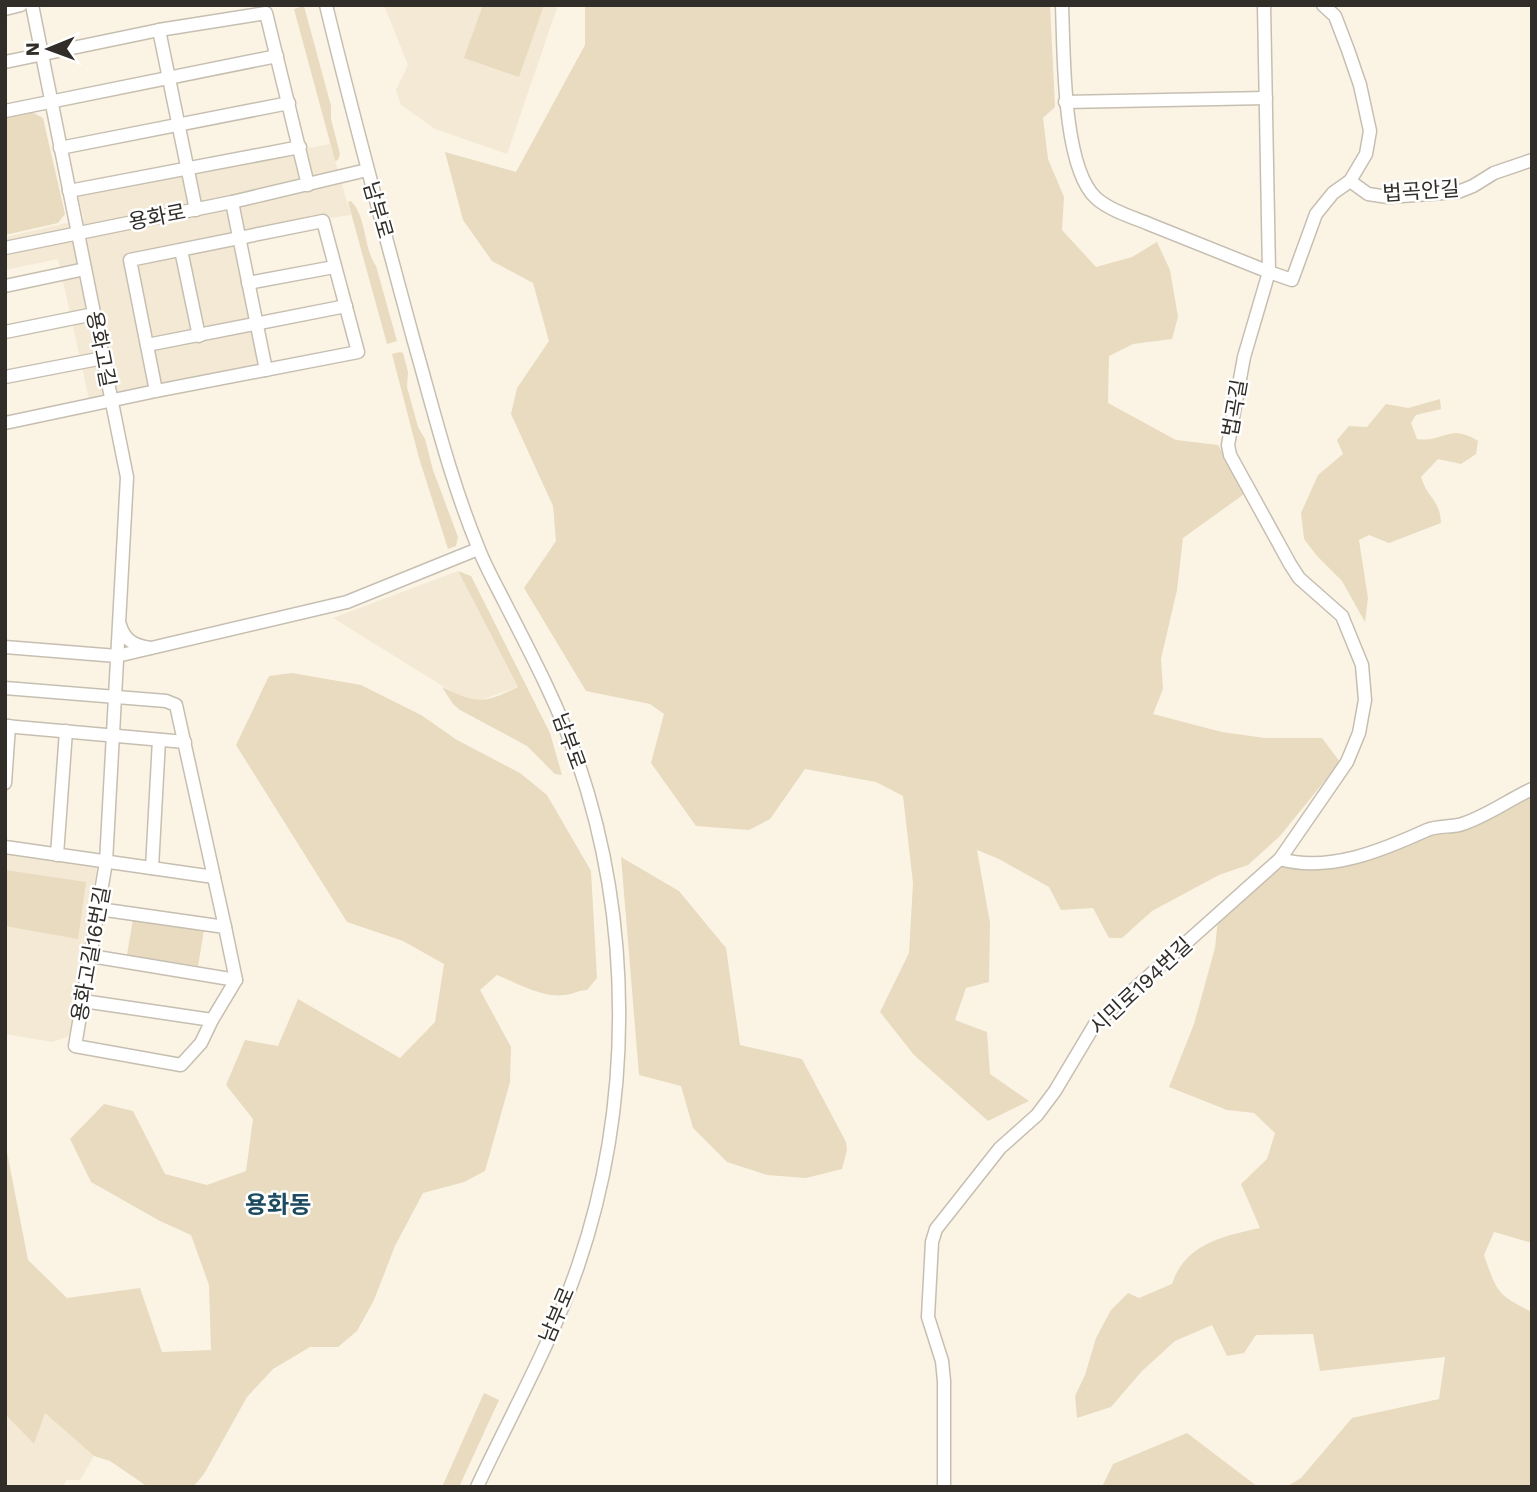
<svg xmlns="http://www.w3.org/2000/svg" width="1537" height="1492" viewBox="0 0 1537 1492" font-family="'Work Sans','Noto Sans KR',sans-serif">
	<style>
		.built { fill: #f4e9d4 }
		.green { fill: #e8dbbf }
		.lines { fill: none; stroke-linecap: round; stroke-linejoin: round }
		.minor-casing { stroke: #c6bfb1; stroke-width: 15 }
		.minor { stroke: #fff; stroke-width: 12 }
		.labels { text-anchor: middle; stroke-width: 5; stroke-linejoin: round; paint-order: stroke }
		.street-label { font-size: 21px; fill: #312e29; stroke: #fff }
		.quarter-label { font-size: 24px; font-weight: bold; fill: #1c4a5e; stroke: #fff }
	</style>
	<rect width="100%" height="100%" fill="#fbf4e5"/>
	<g class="built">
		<path d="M384,5H558L507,154L435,129L401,105L396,90L408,65Z"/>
		<path d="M330,144L351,215L232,233L261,367L89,399L58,259L5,270V237L84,219L77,192Z"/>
		<path d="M458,571L518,687L478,701L462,698L333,618Z"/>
		<path d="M5,850L95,861L97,867L69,1036L52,1042L5,1034Z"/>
		<path d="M44,1412L94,1456L80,1480H66L63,1487H5V1414L34,1444Z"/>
	</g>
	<g class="green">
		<path d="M483,5H544L519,77L464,58Z"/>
		<path d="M585,5H1050L1055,107L1043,118L1048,159L1064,197L1062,230L1096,267L1132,257L1157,242L1170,270L1178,317L1172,339L1133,344L1109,356L1108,403L1176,440L1218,445L1247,492L1183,538L1177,590L1161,659L1163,689L1153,714L1222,732L1265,738H1322L1340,762L1280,836L1248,865L1219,875L1152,911L1122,938H1109L1093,908L1061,910L1049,887L999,859L977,850L990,923L989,982L966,988L955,1020L987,1032L990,1074L1029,1101L988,1121L914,1055L880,1012L909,953L913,883L903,796L876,782L805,769L770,819L749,830L696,826L651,763L664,714L650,704L586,691L524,588L556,541L553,506L511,414L517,388L549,341L533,283L492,261L463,220L445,152L516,172L585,45Z"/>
		<path d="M304,6L331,106V119L340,154L338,160L335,161L294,9Z"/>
		<path d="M30,111L43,118L65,214L58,223L5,235V117Z"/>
		<path d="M351,201C367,217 363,247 376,266L397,341L387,344L348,202Z"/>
		<path d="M400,352L403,353L408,372L407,387L418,427L425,439L433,470L458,537L456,546L448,549L419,458L392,354Z"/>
		<path d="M1440,399L1441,409L1416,415L1411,423L1417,439C1444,443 1449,423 1478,441L1476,454L1461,464L1438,459L1421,477C1427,498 1440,499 1441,523L1389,543L1369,535L1359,540L1368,598L1365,622L1342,581L1317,556L1304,539L1301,513L1318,475L1343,454L1337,440L1349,426L1367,427L1386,404L1408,408Z"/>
		<path d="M458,571L471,576L550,733L562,775L555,774L527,746L460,710L453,704L442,687C477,704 483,704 518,687Z"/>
		<path d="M292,673L361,685L421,715L457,740L520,773L547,795L591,871L597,978L587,990C578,990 572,995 564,995C542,998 517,983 497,975L480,990L511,1047L510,1082L485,1171L464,1182L423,1193L395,1246L374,1300L357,1331L338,1347H310L273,1369L247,1397L204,1474L193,1487H148L110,1461L94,1456L45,1413L34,1444L5,1414V1154L7,1152L28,1260L67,1298L140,1288L162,1352L211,1350L209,1285L191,1235L160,1221L91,1182L70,1139L104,1104L133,1111L165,1174L207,1185L246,1171L253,1119L226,1085L245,1040L278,1046L298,999L400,1058L435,1022L444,964L403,941L347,922L236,745L269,676Z"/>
		<path d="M1532,792V1243L1494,1232L1484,1255C1497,1292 1496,1294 1532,1312V1487H1286L1301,1478L1352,1418L1439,1399L1445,1357L1320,1371L1313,1334L1256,1335L1244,1353L1227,1356L1212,1325L1175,1341L1142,1371L1111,1407L1077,1418L1075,1396L1085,1375L1096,1338L1111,1310L1128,1293L1139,1298L1172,1284C1185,1244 1223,1236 1260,1228L1241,1184L1267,1159L1275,1133L1254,1113L1227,1110L1169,1087L1194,1024L1215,948L1218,919L1275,862H1314L1455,821Z"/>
		<path d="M621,857L679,891L726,948L740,1045L802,1059L846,1142L847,1150L842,1169L806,1178L767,1175L727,1162L693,1128L681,1086L639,1075Z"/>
		<path d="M5,870L86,882L78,939L5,926Z"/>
		<path d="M133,919L204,930L198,966L127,955Z"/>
		<path d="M484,1393L499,1400L459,1487H442Z"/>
		<path d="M1187,1433L1258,1487H1102L1113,1464Z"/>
	</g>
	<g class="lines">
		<g class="minor-casing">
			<g id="minor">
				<path d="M32,5L127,477L106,862L75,1046L181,1065L201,1043L212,1020L83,1001"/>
				<path d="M326,5C353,117 383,227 413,338C433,408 450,479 478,547C485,566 496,585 505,603C531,654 558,705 577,759C633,921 633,1105 578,1266C552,1342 511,1414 477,1487"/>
				<path d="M1062,5C1064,51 1062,167 1096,198C1109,210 1132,217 1149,224C1189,240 1229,256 1269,272L1264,5"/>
				<path d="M5,9L21,5"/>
				<path d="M159,30L196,210"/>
				<path d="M5,62L159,30L266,13L308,185"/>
				<path d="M1065,102L1266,98"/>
				<path d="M5,111L277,56"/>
				<path d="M60,148L289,103"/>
				<path d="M1350,181L1368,194L1388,197L1458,192L1473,186L1494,173L1532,160"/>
				<path d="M69,191L300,147"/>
				<path d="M232,202L266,370"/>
				<path d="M5,248L232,202L367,170"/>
				<path d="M181,250L199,336"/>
				<path d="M248,283L334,267"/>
				<path d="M5,286L85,269"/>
				<path d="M5,332L94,314"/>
				<path d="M147,345L346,306"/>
				<path d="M5,377L103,358"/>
				<path d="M5,423L156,391L358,352L323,221L130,260L156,391"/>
				<path d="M120,625C125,641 134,645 150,648"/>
				<path d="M5,647L117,656L347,602L478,549"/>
				<path d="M5,688L166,701L176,705L225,927"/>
				<path d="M5,726L185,742"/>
				<path d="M5,783L9,726"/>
				<path d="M5,847L214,877"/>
				<path d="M57,855L66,731"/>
				<path d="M1280,859C1329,873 1383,850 1427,830C1436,826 1448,827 1459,825C1484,818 1508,800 1532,789"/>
				<path d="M152,868L159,740"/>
				<path d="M99,909L225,927L236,980L212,1020"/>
				<path d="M91,956L236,980"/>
				<path d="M944,1487V1381L942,1361L928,1317L932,1242L936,1229L1000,1148L1037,1115L1055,1091L1095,1024L1280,859L1347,762L1359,733L1365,700L1362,665L1342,616L1299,578L1290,564L1230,455L1228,445L1244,357L1269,272L1292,280L1316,214L1333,193L1350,181L1366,154L1370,131L1360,85L1348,50L1335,16L1323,5"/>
			</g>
		</g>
		<use href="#minor" class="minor"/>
	</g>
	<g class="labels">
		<g class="street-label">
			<text transform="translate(1421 191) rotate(-4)" y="7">법곡안길</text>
			<text transform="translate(378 210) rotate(74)" y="7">남부로</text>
			<text transform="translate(157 217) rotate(-11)" y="7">용화로</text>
			<text transform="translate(101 349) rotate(79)" y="7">용화고길</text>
			<text transform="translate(1235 408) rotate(-80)" y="7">법곡길</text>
			<text transform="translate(569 741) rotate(70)" y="7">남부로</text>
			<text transform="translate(91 954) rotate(-80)" y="7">용화고길16번길</text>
			<text transform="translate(1141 986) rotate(-43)" y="7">시민로194번길</text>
			<text transform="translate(557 1315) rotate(-67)" y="7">남부로</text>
		</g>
		<g class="quarter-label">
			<text x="278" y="1213">용화동</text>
		</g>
	</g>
	<rect width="1537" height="1492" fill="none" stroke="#312e29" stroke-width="14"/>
	<g transform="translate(49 49) rotate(269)" stroke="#ffffff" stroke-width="5" paint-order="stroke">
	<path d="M0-5L12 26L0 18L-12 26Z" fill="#312e29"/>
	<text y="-10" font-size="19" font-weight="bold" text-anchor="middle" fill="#312e29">N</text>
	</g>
</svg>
